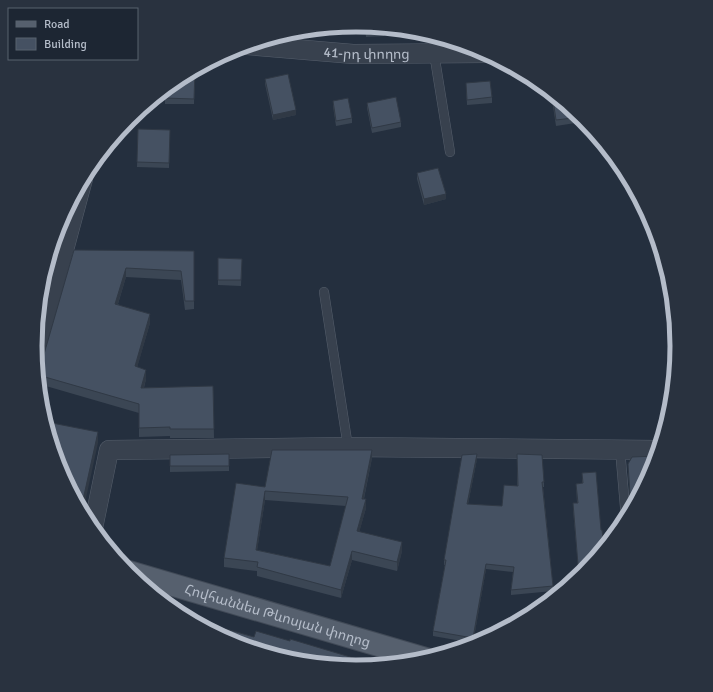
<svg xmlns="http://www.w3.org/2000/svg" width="713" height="692" viewBox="0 0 713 692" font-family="Signika,'Noto Sans Armenian',sans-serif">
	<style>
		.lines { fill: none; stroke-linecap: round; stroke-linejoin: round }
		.service-casing { stroke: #565f6c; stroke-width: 10 }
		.minor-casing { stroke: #565f6c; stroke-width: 20 }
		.primary-casing { stroke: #414a57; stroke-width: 24 }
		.service { stroke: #38414e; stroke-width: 9 }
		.minor { stroke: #38414e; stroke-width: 19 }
		.primary { stroke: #56606e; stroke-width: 22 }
		.wall { fill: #3b4654; fill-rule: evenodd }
		.shaded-wall { fill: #303945 }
		.building { fill: #455162; stroke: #303945; fill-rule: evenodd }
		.labels { text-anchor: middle; stroke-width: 3.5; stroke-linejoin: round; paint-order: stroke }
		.street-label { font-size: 14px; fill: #b4bcc9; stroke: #1d2633 }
		.rim { fill: none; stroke: #b4bcc9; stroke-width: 5 }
	</style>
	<rect width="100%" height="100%" fill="#242f3e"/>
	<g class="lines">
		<g class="service-casing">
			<g id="service">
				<path d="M434,53L450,152"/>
				<path d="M324,292L348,447"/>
				<path d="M620,449L626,519"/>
			</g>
		</g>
		<g class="minor-casing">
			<g id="minor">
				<path id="s1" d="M247,45L353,54L486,53"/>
				<path d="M36,354L83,179"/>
				<path d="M93,528L109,450L348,447L659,450"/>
			</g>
		</g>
		<g class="primary-casing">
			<g id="primary">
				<path id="s2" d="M129,572L426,659"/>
			</g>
		</g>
		<use href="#service" class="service"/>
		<use href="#minor" class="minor"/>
		<use href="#primary" class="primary"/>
	</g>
	<g class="wall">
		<path d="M365,26L384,28V36L366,37Z"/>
		<path d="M195,70L194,104H165V90Z"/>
		<path d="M265,79L296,115L273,120L265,84Z"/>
		<path d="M466,83L492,97V103L467,105Z"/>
		<path d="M551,93L582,118V122L556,126Z"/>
		<path d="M333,101L352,118V123L336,126L333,106Z"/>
		<path d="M367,103L401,122V127L372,133L367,108Z"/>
		<path d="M138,129L170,130L169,168L137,167Z"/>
		<path d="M417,173L446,199L424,205L417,179Z"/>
		<path d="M74,250L194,251V309L185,310L181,280L126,277L118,304L150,323L137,367L146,379L144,388L213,386L214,438H170V436L139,437V413L39,384L38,374Z"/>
		<path d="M218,258L242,259L241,286L218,285Z"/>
		<path d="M229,454V471L170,472V455Z"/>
		<path d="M517,454L544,482V487H543L553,586V591L511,595V590L513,572L486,569L473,643L433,636V631L445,565H444V560L477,459L468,504L502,506L517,486Z"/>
		<path d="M372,458L364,499L366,508L359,532L402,551L397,571L352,560L341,598L257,576V571L224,567V558L265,487ZM265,500L346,506L330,566L257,550Z"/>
		<path d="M628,464L653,469L631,511L628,472Z"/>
		<path d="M596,472L583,573L579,577L573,509V503H577L576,484L582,483V473Z"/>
	</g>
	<g class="shaded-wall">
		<path d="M296,110V115L273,120V115Z"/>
		<path d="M446,194V199L424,205V199Z"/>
		<path d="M126,268V277L115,313V304Z"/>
		<path d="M150,314V323L135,375V366Z"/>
		<path d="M146,370V379L141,397V388Z"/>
		<path d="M98,432V443L83,512L81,509Z"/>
		<path d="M372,450V458L362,507V499Z"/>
		<path d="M477,454V459L467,509V504Z"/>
		<path d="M265,491V500L256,558V550Z"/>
		<path d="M366,499V508L357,540V531Z"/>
		<path d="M402,542V551L397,571V562Z"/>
		<path d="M352,551V560L341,598V590Z"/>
		<path d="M486,564V569L473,643V638Z"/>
	</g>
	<g class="building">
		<path d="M365,26L384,28V31L366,32Z"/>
		<path d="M195,70L194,99L165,98V90L178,79Z"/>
		<path d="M288,74L296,110L273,115L265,79Z"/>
		<path d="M490,81L492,97L467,100L466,83Z"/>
		<path d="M552,93L581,117L556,120Z"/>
		<path d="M396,97L401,122L372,128L367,103Z"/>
		<path d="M348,98L352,118L336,121L333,101Z"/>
		<path d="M138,129L170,130L169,163L137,162Z"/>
		<path d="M438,168L446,194L424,199L417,173Z"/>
		<path d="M74,250L194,251V301H185L181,271L126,268L115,304L150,314L135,366L146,370L141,388L213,386L214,429H170V427L139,428V404L38,375Z"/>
		<path d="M218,258L242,259L241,280H218Z"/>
		<path d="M52,423L98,432L81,509L60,469L49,433Z"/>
		<path d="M272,450H372L362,499H366L357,531L402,542L397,562L352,551L341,590L257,567L258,562L224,558L236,483L265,487ZM265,491L348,497L330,566L256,550Z"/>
		<path d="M229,454V466H170V455Z"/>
		<path d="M477,454L467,504L502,506L504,485L518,486L517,454L542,455L544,482H542L553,586L511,590L514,567L486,564L473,638L433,631L446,560H444L462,455Z"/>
		<path d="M657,456L653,469L631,510L628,464L632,457Z"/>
		<path d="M596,472L601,530H602L604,548L583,573L579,577L573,503H578L576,484L583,483L582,473Z"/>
		<path d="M180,614L198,619L197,623Z"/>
		<path d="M226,629L254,637L256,631L290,641V639L377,665L356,667L294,661L233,642L224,637Z"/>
	</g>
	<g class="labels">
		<g class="street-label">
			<text dy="5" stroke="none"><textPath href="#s1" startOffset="120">41-րդ փողոց</textPath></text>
			<text dy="5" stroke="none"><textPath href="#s2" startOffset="155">Հովհաննես Թևոսյան փողոց</textPath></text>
		</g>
	</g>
	<path d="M0 0H713V692H0ZM42 346a314 314 0 1 1 628 0a314 314 0 1 1-628 0Z" fill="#29323f" fill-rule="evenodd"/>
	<path class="rim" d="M42 346a314 314 0 1 1 628 0a314 314 0 1 1-628 0Z"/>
	<rect x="8" y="8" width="130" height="52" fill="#1d2633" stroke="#59626f"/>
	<rect x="16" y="21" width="20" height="6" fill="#56606e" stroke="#59626f"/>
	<text x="44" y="28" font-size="12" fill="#b4bcc9">Road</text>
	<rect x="16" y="38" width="20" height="12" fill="#455162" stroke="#59626f"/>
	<text x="44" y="48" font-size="12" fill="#b4bcc9">Building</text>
</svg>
